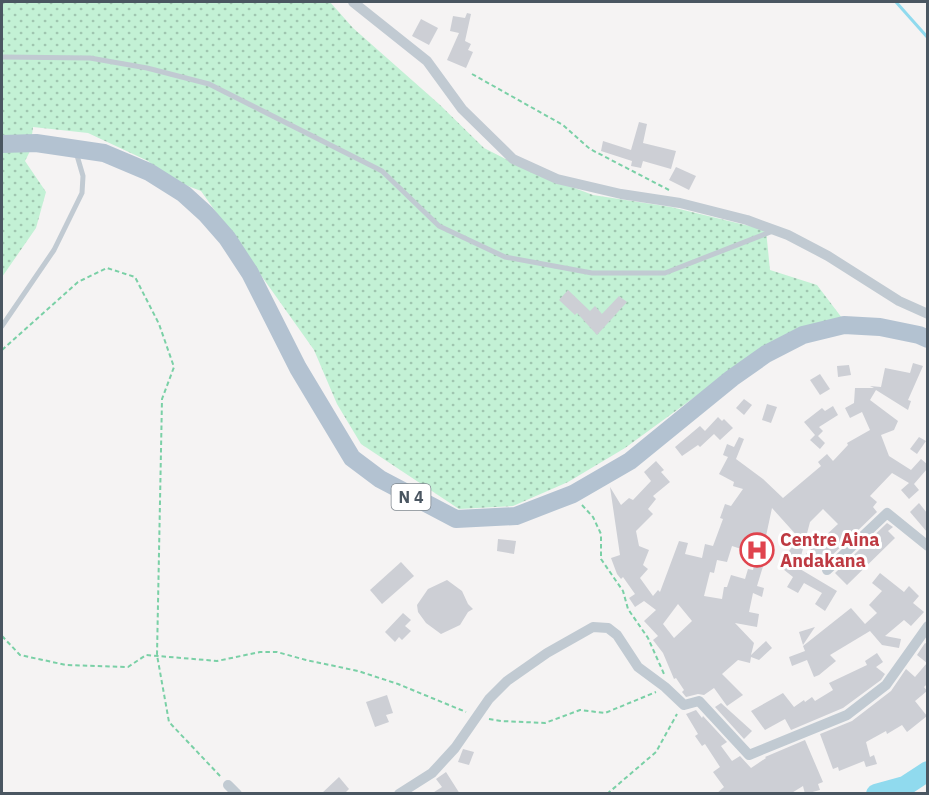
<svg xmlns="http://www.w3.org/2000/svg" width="929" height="795" viewBox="0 0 929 795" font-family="'IBM Plex Sans',sans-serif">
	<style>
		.grass { fill: url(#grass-dots) }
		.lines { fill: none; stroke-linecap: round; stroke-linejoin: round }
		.stream { stroke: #90daee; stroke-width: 3 }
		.river { stroke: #90daee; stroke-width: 20 }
		.building { fill: #cdcfd5; fill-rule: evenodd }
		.path { stroke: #7ad0a6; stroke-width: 2; stroke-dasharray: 4.5 3; stroke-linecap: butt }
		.lane { stroke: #c1cad2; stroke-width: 5 }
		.street { stroke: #c1cad2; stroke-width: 10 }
		.primary { stroke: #b3c2d1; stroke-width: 18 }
		.labels { text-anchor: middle; stroke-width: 6; stroke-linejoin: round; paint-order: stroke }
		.shield { fill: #fff; stroke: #808990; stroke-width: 1.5 }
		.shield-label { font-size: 16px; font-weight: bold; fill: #4a5661 }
		.health-label { font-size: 18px; font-weight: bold; fill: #be3a42; stroke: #fff; text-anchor: start }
	</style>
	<defs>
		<pattern id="grass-dots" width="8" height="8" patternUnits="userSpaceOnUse" patternTransform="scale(1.5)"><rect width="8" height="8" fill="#c3f1d5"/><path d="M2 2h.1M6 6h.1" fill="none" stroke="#a0c6b0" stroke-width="1.8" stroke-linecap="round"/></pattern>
	</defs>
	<rect width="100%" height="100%" fill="#f5f3f3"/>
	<path class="grass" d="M2,2H330L353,28L439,104L484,148L527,170L593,195L671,207L766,230L770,270L817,285L842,318L729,372L625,448L568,482L513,506L459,509L361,444L337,404L314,350L201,191L167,178L148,161L88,133L33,127L30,151L25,161L46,192L36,228L2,277Z"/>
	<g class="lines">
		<path class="stream" d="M896,2L928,38"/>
		<path class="river" d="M876,794L905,786L928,771"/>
	</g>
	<g class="building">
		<path d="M467,13L471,14L465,41L471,44L468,50L473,52L466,68L447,60L459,33L450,31L453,16L465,18Z"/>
		<path d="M421,19L438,28L429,45L412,36Z"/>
		<path d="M639,122L647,124L643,143L676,151L671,169L643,161L641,168L631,166L632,161L601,151L603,141L631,150Z"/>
		<path d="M676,167L696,176L689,190L669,180Z"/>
		<path d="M568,290L590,311L595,306L602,314L619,296L627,302L597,335L577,313L575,315L559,300Z"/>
		<path d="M913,363L923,366L908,400L911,401L908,410L876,390L870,400L898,421L894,430L881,435L889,456L911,470L921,459L927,464V469L914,484L919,490L909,499L901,490L909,483L892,473L870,496L877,502L873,507L877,512L822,565L808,552L838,524L823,509L810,522L800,560L807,553L809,555L800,569L837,591L825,611L815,604L822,593L804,583L798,593L787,587L793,577L778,565L799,538L772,508L766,536L760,555L732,546L727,562L717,560L714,573L710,572L704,596L722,599L724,587H727L731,575L745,579L748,569L753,570L755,561L764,563L757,586L764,588L762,597L753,593L749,612L759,614L757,627L735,623L754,643L751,655L766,641L772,648L759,660L751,657L750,663L738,660L722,674L743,695L727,706L714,688L704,695L698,694L686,697L682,692L684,690L676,678L674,679L663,653L653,640L658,636L644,621L656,610L644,601L635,607L629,598L635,594L623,577L621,579L617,574L611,558L620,555L610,487L621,505L629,498L633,500L651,481L644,472L656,461L664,470L661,472L670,482L653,496L656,499L648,509L653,514L636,531L639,546L649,550L643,565L648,569L640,578L653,596L658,590L660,592L679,541L688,543L685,554L702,558L705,544L713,546L723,519L720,518L725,504L731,506L743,489L733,486L734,482L719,474L728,457L723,455L727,444L734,447L739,437L744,439L736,459L763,479L783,498L821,466L818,462L827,454L833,461L848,445L847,443L870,430L862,412L850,418L845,408L854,403L855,388H874L870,386L881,387L885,368L910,373ZM678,604L692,621L674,638L663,624Z"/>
		<path d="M849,365L851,375L838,377L837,366Z"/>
		<path d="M820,374L830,389L820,395L810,380Z"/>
		<path d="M744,399L752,405L744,415L736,408Z"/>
		<path d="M767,404L777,407L771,423L762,420Z"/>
		<path d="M833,406L838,415L819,427L823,431L818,436L825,443L820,449L810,440L815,435L804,422L822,408L825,411Z"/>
		<path d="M718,417L722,421L724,419L733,428L720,440L714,434L700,447L698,445L682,456L675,447L700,426L705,431Z"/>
		<path d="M919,437L926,441L917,454L910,449Z"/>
		<path d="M919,503L927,513V532L910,512Z"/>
		<path d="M887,523L893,527L888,531L895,538L847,585L835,573Z"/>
		<path d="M498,539L516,541L514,554L497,551Z"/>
		<path d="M401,562L414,576L382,604L370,590Z"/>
		<path d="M880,573L904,592L909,586L919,596L913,603L924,612L911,626L904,620L885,636L901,639L899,648L882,645L870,631L830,655L836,661L819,675L814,677L807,660L792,666L789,657L805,651L803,646L851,608L865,624L877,613L869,605L882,591L872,583Z"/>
		<path d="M447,580L462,591L468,604L473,609L468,612L460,625L441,634L426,623L418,612L417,605L428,589Z"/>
		<path d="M403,613L411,620L405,626L411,631L402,640L399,637L395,642L385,632Z"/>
		<path d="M815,627L803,645L799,632Z"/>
		<path d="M925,643L927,644V684L924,687L927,691L915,701L927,716L907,732L902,725L887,734L886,731L866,742L870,757L874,755L877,764L866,767L864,761L839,771L838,767L833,769L820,734L852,721L891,691L906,669L915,677L927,663L917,655Z"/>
		<path d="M877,653L883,662L876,667L885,674L881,680L843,708L791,730L785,719L765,730L751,711L783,693L794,707L804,700L805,702L812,697L815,701L833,690L829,683L867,665L865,661Z"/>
		<path d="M387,695L393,713L386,715L389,722L375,727L366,702Z"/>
		<path d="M721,703L752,731L744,739L715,707Z"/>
		<path d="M696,710L702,718L703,716L727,742L721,746L732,761L740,756L751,768L766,758L765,757L805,740L823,782L818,784L820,790L805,794L803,786L790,794H716L724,787L713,772L720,767L705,744L702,746L695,736L698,734L686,714Z"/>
		<path d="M463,749L474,752L469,765L458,762Z"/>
		<path d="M446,772L460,794H431L442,787L436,779Z"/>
		<path d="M339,777L349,789L344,794H321Z"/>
	</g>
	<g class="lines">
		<g class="path">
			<path d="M472,74L563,125L590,149L669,190"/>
			<path d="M2,350L78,282L107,268L135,277L159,324L174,367L162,399L157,655L169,722L221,777"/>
			<path d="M582,505L593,517L601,534V559L623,591L628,609L648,638L664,674"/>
			<path d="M2,636L20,655L66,665L128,667L146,655L217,661L260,652H277L306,660L358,671L398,684L466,712"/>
			<path d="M489,719L501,721L545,723L580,710L605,713L656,692"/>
			<path d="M607,794L656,752L677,714"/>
		</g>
		<g class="lane">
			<path d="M2,57L90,58L147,68L209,84L382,171L439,226L505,257L592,273H665L773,231"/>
			<path d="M2,326L54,250L82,193L83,176L76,152"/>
		</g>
		<g class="street">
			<path d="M353,2L427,61L462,109L513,159L557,179L621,194L680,203L747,220L788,235L828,256L899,301L928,314"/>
			<path d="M827,570L887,513L928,546"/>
			<path d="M228,785L237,794"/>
			<path d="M399,794L432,773L455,748L489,699L507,681L547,653L593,627L608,628L617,635L638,667L665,687L684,705L699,701L749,755L847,715L886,685L928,626"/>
		</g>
		<path class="primary" d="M2,144L36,143L104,153L149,172L184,194L206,214L227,238L250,273L298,368L352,458L380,479L456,519L516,516L573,494L630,461L732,378L766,354L803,335L844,325L880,327L919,335L928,339"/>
	</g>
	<defs>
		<g id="hospital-ring" transform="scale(1.725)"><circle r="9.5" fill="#fff" stroke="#e0444e" stroke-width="1.5"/><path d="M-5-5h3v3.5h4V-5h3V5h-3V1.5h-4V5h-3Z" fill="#e0444e"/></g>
	</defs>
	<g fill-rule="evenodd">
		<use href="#hospital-ring" x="757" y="550"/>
	</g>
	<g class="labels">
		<rect class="shield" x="391.5" y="484" width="39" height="26" rx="4.5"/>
		<g class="shield-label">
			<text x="411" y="503">N 4</text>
		</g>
		<g class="health-label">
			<text x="780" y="546">Centre Aina<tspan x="780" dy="21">Andakana</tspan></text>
		</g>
	</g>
	<rect width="929" height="795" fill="none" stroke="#4a5661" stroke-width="6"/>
</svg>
